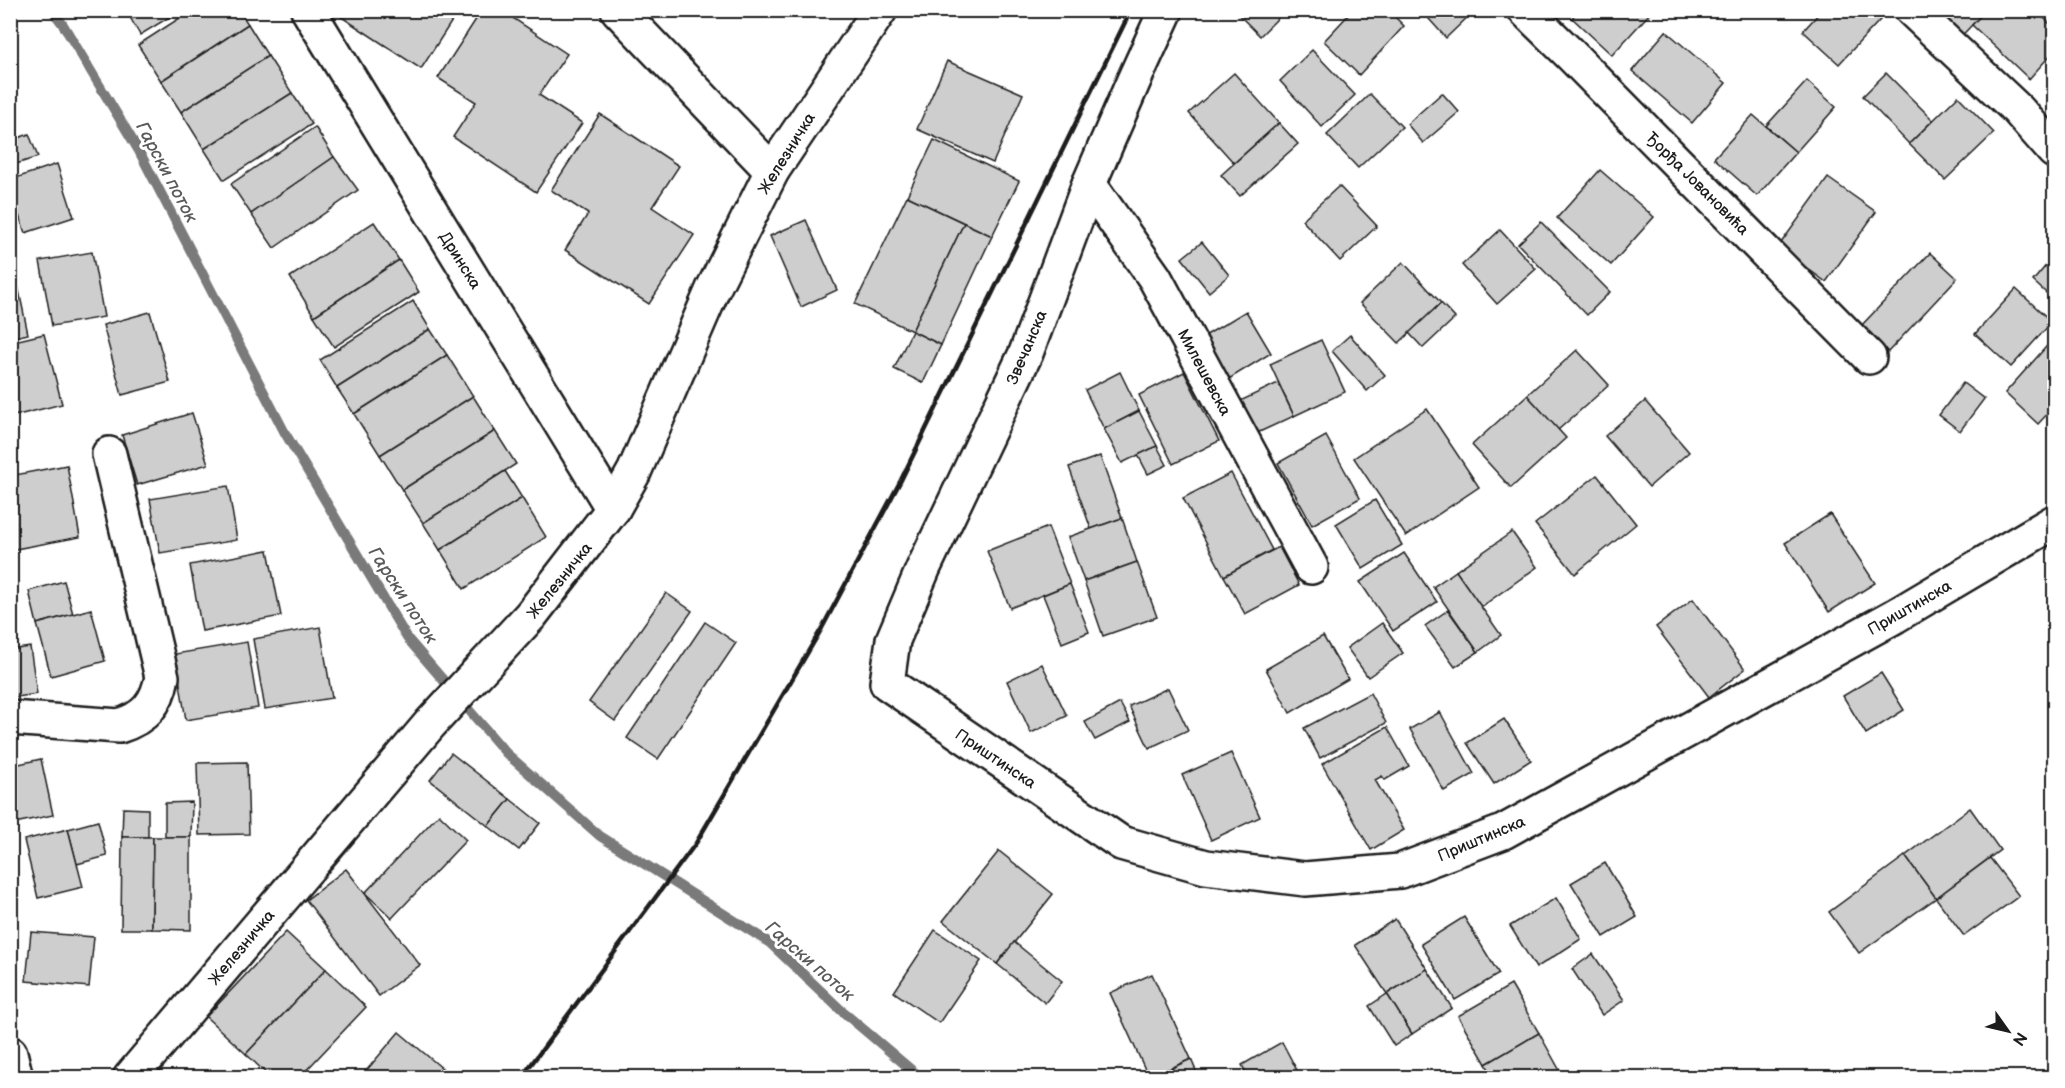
<svg xmlns="http://www.w3.org/2000/svg" width="2065" height="1088" viewBox="0 0 2065 1088" font-family="'Balsamiq Sans',sans-serif">
	<style>
		.lines { fill: none; stroke-linecap: round; stroke-linejoin: round }
		.stream { stroke: #7a7a7a; stroke-width: 10 }
		.building { fill: #cecece; stroke: #1c1c1c; stroke-width: 1.5 }
		.minor-casing { stroke: #1c1c1c; stroke-width: 38 }
		.minor { stroke: #fff; stroke-width: 33 }
		.rail { stroke: #1c1c1c; stroke-width: 4.5 }
		.labels { text-anchor: middle; stroke-width: 6; stroke-linejoin: round; paint-order: stroke }
		.street-label { font-size: 16px; fill: #1c1c1c; stroke: #fff }
		.water-label { font-size: 18px; font-style: italic; fill: #5a5a5a; stroke: #fff }
	</style>
	<rect width="100%" height="100%" fill="#fff"/>
	<filter id="ink" filterUnits="userSpaceOnUse"><feTurbulence type="fractalNoise" baseFrequency=".0167" numOctaves="2"/><feDisplacementMap in="SourceGraphic" scale="12" xChannelSelector="R" yChannelSelector="G"/><feConvolveMatrix kernelMatrix="1 2 1 2 8 2 1 2 1" color-interpolation-filters="sRGB"/></filter>
	<g filter="url(#ink)">
		<g class="lines">
			<path class="stream" d="M52,10L62,23L139,151L285,433L407,638L506,753L600,836L770,943L843,1012L921,1078"/>
		</g>
		<g class="building">
			<path d="M126,10H181L140,35Z"/>
			<path d="M192,10H239L248,24L161,81L138,45Z"/>
			<path d="M340,10H459L421,69L337,14Z"/>
			<path d="M482,10H501L567,54L539,95L582,123L536,192L453,137L476,102L438,78Z"/>
			<path d="M1234,10H1285V11L1260,36Z"/>
			<path d="M1353,10H1388L1404,26L1359,75L1324,41Z"/>
			<path d="M1421,10H1475L1446,38Z"/>
			<path d="M1578,10H1652V11L1612,55L1572,18Z"/>
			<path d="M1822,10H1870L1880,20L1839,64L1803,31Z"/>
			<path d="M1920,10H1986L1955,43Z"/>
			<path d="M1986,10H2036L2054,28V51L2029,79L1972,25Z"/>
			<path d="M248,24L268,56L181,112L161,81Z"/>
			<path d="M1666,31L1726,83L1692,123L1632,71Z"/>
			<path d="M1312,50L1355,95L1322,127L1280,81Z"/>
			<path d="M268,56L292,93L204,149L181,112Z"/>
			<path d="M947,61L1023,94L993,163L917,129Z"/>
			<path d="M1234,73L1279,123L1234,163L1189,113Z"/>
			<path d="M1886,73L1933,120L1909,144L1863,96Z"/>
			<path d="M1807,81L1836,107L1796,152L1766,126Z"/>
			<path d="M292,93L312,124L224,180L204,149Z"/>
			<path d="M1442,93L1459,112L1423,143L1407,124Z"/>
			<path d="M1370,94L1402,127L1358,168L1327,135Z"/>
			<path d="M1958,96L1994,133L1945,180L1909,144Z"/>
			<path d="M600,114L679,166L652,207L694,235L649,304L565,250L588,214L551,190Z"/>
			<path d="M1753,115L1796,152L1757,196L1714,158Z"/>
			<path d="M1279,123L1298,144L1240,196L1221,175Z"/>
			<path d="M315,127L334,157L251,214L231,184Z"/>
			<path d="M29,134L38,157L10,166V141Z"/>
			<path d="M934,140L1019,181L992,236L907,196Z"/>
			<path d="M334,157L358,190L274,248L251,214Z"/>
			<path d="M57,164L74,217L25,233L10,189V180Z"/>
			<path d="M1600,170L1654,217L1611,265L1557,218Z"/>
			<path d="M1828,178L1876,212L1826,282L1778,247Z"/>
			<path d="M1339,186L1377,226L1340,261L1302,220Z"/>
			<path d="M907,196L964,223L912,331L855,304Z"/>
			<path d="M806,220L837,290L801,307L770,236Z"/>
			<path d="M374,222L399,260L314,316L290,277Z"/>
			<path d="M1541,222L1610,292L1587,315L1518,244Z"/>
			<path d="M964,223L992,236L941,345L912,331Z"/>
			<path d="M1500,230L1536,269L1497,304L1462,265Z"/>
			<path d="M1202,242L1229,275L1209,292L1182,258Z"/>
			<path d="M92,252L104,317L52,326L40,261Z"/>
			<path d="M1930,253L1957,278L1888,352L1861,326Z"/>
			<path d="M2054,256V300L2033,281Z"/>
			<path d="M399,260L419,292L334,347L314,316Z"/>
			<path d="M1403,262L1441,303L1399,343L1360,303Z"/>
			<path d="M17,281L28,334L10,338V282Z"/>
			<path d="M2016,289L2052,322L2011,367L1975,334Z"/>
			<path d="M413,301L430,329L337,388L320,360Z"/>
			<path d="M1441,303L1455,318L1423,348L1409,333Z"/>
			<path d="M1246,311L1271,353L1224,382L1198,340Z"/>
			<path d="M150,312L170,382L122,395L103,325Z"/>
			<path d="M430,329L447,355L354,414L337,388Z"/>
			<path d="M912,331L941,345L923,383L894,369Z"/>
			<path d="M44,334L62,404L10,417V342Z"/>
			<path d="M1350,335L1385,375L1367,391L1332,351Z"/>
			<path d="M2054,338V407L2038,424L2005,393Z"/>
			<path d="M1321,340L1345,392L1294,416L1270,364Z"/>
			<path d="M1577,350L1609,385L1558,430L1527,395Z"/>
			<path d="M447,355L473,396L380,455L354,414Z"/>
			<path d="M1120,372L1139,411L1104,429L1085,390Z"/>
			<path d="M1184,372L1219,441L1173,464L1139,395Z"/>
			<path d="M1278,383L1294,416L1253,435L1238,402Z"/>
			<path d="M1963,383L1984,399L1960,431L1939,415Z"/>
			<path d="M1527,395L1566,438L1511,488L1472,445Z"/>
			<path d="M473,396L495,431L402,490L380,455Z"/>
			<path d="M1645,401L1689,452L1649,487L1605,436Z"/>
			<path d="M1427,409L1479,487L1406,536L1354,458Z"/>
			<path d="M1139,411L1157,446L1122,463L1104,429Z"/>
			<path d="M192,413L208,464L137,485L122,435Z"/>
			<path d="M495,431L516,464L423,523L402,490Z"/>
			<path d="M1326,436L1360,498L1312,525L1278,463Z"/>
			<path d="M1157,446L1167,465L1148,474L1138,455Z"/>
			<path d="M1100,456L1122,518L1091,529L1069,467Z"/>
			<path d="M67,465L80,537L10,550V476Z"/>
			<path d="M505,471L522,498L440,550L423,523Z"/>
			<path d="M1231,473L1272,550L1224,576L1183,498Z"/>
			<path d="M1597,475L1636,524L1575,574L1535,524Z"/>
			<path d="M228,486L237,540L160,553L150,499Z"/>
			<path d="M522,498L546,537L464,589L440,550Z"/>
			<path d="M1375,500L1402,545L1363,569L1336,524Z"/>
			<path d="M1830,514L1875,583L1829,612L1785,543Z"/>
			<path d="M1122,518L1137,562L1084,581L1068,537Z"/>
			<path d="M1048,527L1070,584L1010,608L987,551Z"/>
			<path d="M1512,532L1537,567L1481,607L1456,571Z"/>
			<path d="M1279,547L1299,585L1245,614L1224,576Z"/>
			<path d="M268,550L281,616L202,631L190,565Z"/>
			<path d="M1404,553L1437,602L1393,631L1360,582Z"/>
			<path d="M1137,562L1157,617L1103,636L1084,581Z"/>
			<path d="M1456,571L1501,635L1478,652L1433,587Z"/>
			<path d="M64,581L73,614L37,624L29,591Z"/>
			<path d="M1070,584L1089,632L1062,643L1043,595Z"/>
			<path d="M666,593L692,611L615,721L589,702Z"/>
			<path d="M1693,599L1745,669L1709,697L1656,627Z"/>
			<path d="M91,609L105,661L51,676L37,624Z"/>
			<path d="M1448,610L1478,652L1455,667L1425,626Z"/>
			<path d="M705,622L736,643L658,759L627,738Z"/>
			<path d="M1382,623L1403,653L1368,677L1347,648Z"/>
			<path d="M320,627L332,698L265,709L253,639Z"/>
			<path d="M1323,636L1348,679L1290,713L1266,669Z"/>
			<path d="M247,642L258,708L186,720L175,654Z"/>
			<path d="M30,647L37,694L10,698V650Z"/>
			<path d="M1042,664L1067,716L1031,733L1007,681Z"/>
			<path d="M1881,673L1904,710L1866,734L1843,696Z"/>
			<path d="M1168,688L1188,730L1149,748L1129,706Z"/>
			<path d="M1370,693L1386,723L1320,758L1304,728Z"/>
			<path d="M1120,703L1130,722L1095,740L1085,722Z"/>
			<path d="M1440,712L1474,774L1444,791L1410,729Z"/>
			<path d="M1504,719L1531,760L1494,784L1467,743Z"/>
			<path d="M1387,727L1409,766L1385,780L1382,776L1375,780L1404,830L1371,850L1322,764Z"/>
			<path d="M451,753L510,799L488,826L430,780Z"/>
			<path d="M1231,753L1260,817L1211,840L1182,775Z"/>
			<path d="M41,759L53,815L10,824V766Z"/>
			<path d="M247,762L249,834L199,835L197,763Z"/>
			<path d="M510,799L540,823L519,850L488,826Z"/>
			<path d="M192,802L191,837H165V803Z"/>
			<path d="M123,808L148,809V837H122Z"/>
			<path d="M1970,808L2000,850L1936,898L1905,856Z"/>
			<path d="M439,814L466,840L392,918L365,893Z"/>
			<path d="M98,821L107,856L77,864L68,829Z"/>
			<path d="M68,829L83,887L38,898L24,840Z"/>
			<path d="M122,837H153L152,929H121Z"/>
			<path d="M153,837H191V930L152,929Z"/>
			<path d="M999,851L1053,894L997,964L943,921Z"/>
			<path d="M1905,856L1936,898L1859,953L1829,912Z"/>
			<path d="M1990,858L2019,896L1964,936L1936,898Z"/>
			<path d="M1605,863L1637,917L1604,937L1571,883Z"/>
			<path d="M346,869L420,965L379,996L306,900Z"/>
			<path d="M1556,898L1581,939L1536,968L1510,926Z"/>
			<path d="M1464,917L1499,974L1455,1000L1421,944Z"/>
			<path d="M1395,919L1427,969L1387,994L1355,945Z"/>
			<path d="M935,930L981,961L939,1023L894,992Z"/>
			<path d="M31,932L94,937L89,987L26,981Z"/>
			<path d="M286,932L326,969L246,1054L206,1017Z"/>
			<path d="M1014,942L1062,981L1045,1003L997,964Z"/>
			<path d="M1593,954L1624,1000L1602,1015L1572,969Z"/>
			<path d="M326,969L366,1007L299,1078H271L246,1054Z"/>
			<path d="M1427,969L1452,1008L1412,1034L1387,994Z"/>
			<path d="M1152,974L1191,1059L1149,1078L1110,993Z"/>
			<path d="M1511,985L1539,1033L1486,1064L1458,1016Z"/>
			<path d="M1387,994L1412,1034L1394,1046L1369,1006Z"/>
			<path d="M399,1032L443,1069L435,1078H360Z"/>
			<path d="M1539,1033L1564,1078H1494L1486,1064Z"/>
			<path d="M1282,1042L1301,1078H1249L1242,1065Z"/>
			<path d="M1191,1059L1199,1078H1176L1172,1068Z"/>
			<path d="M1172,1068L1176,1078H1151Z"/>
		</g>
		<g class="lines">
			<g class="minor-casing">
				<g id="minor">
					<path d="M308,10L613,509"/>
					<path d="M618,10L772,171"/>
					<path d="M1166,10L1134,80L1089,184L1026,353L923,569L893,640L887,683L1121,843L1206,867L1305,879L1400,871L1503,832L1895,616L2054,522"/>
					<path d="M1525,10L1571,55L1869,357"/>
					<path d="M1912,10L2018,110L2054,151"/>
					<path d="M1089,184L1155,278L1311,567"/>
					<path d="M10,718L119,726C145,718 157,704 162,677L109,454"/>
					<path d="M10,1053L16,1078"/>
					<path d="M130,1078L430,724L531,615L613,509L634,472L713,289L772,171L880,10"/>
				</g>
			</g>
			<use href="#minor" class="minor"/>
			<path class="rail" d="M521,1078L696,843L822,628L901,480L1131,10"/>
		</g>
	</g>
	<g class="labels">
		<g class="street-label">
			<text transform="translate(786 153) rotate(-58)" y="6">Железничка</text>
			<text transform="translate(1698 183) rotate(45)" y="6">Ђорђа Јовановића</text>
			<text transform="translate(461 260) rotate(58)" y="6">Дринска</text>
			<text transform="translate(1026 347) rotate(-67)" y="6">Звечанска</text>
			<text transform="translate(1205 372) rotate(62)" y="6">Милешевска</text>
			<text transform="translate(559 580) rotate(-51)" y="6">Железничка</text>
			<text transform="translate(1909 607) rotate(-30)" y="6">Приштинска</text>
			<text transform="translate(996 758) rotate(34)" y="6">Приштинска</text>
			<text transform="translate(1481 838) rotate(-23)" y="6">Приштинска</text>
			<text transform="translate(241 947) rotate(-50)" y="6">Железничка</text>
		</g>
		<g class="water-label">
			<text transform="translate(167 172) rotate(62)" y="6">Гарски поток</text>
			<text transform="translate(403 595) rotate(57)" y="6">Гарски поток</text>
			<text transform="translate(810 961) rotate(41)" y="6">Гарски поток</text>
		</g>
	</g>
	<rect width="2065" height="1088" fill="none" stroke="#fff" stroke-width="36"/>
	<rect x="18" y="18" width="2029" height="1052" fill="none" stroke="#1c1c1c" stroke-width="2" filter="url(#ink)"/>
	<g transform="translate(2008 1031) rotate(124)" stroke="#ffffff" stroke-width="4.5" paint-order="stroke">
	<path d="M0-4.5L10 22L0 15L-10 22Z" fill="#1c1c1c"/>
	<text y="-9" font-size="16" font-weight="bold" text-anchor="middle" fill="#1c1c1c">N</text>
	</g>
</svg>
